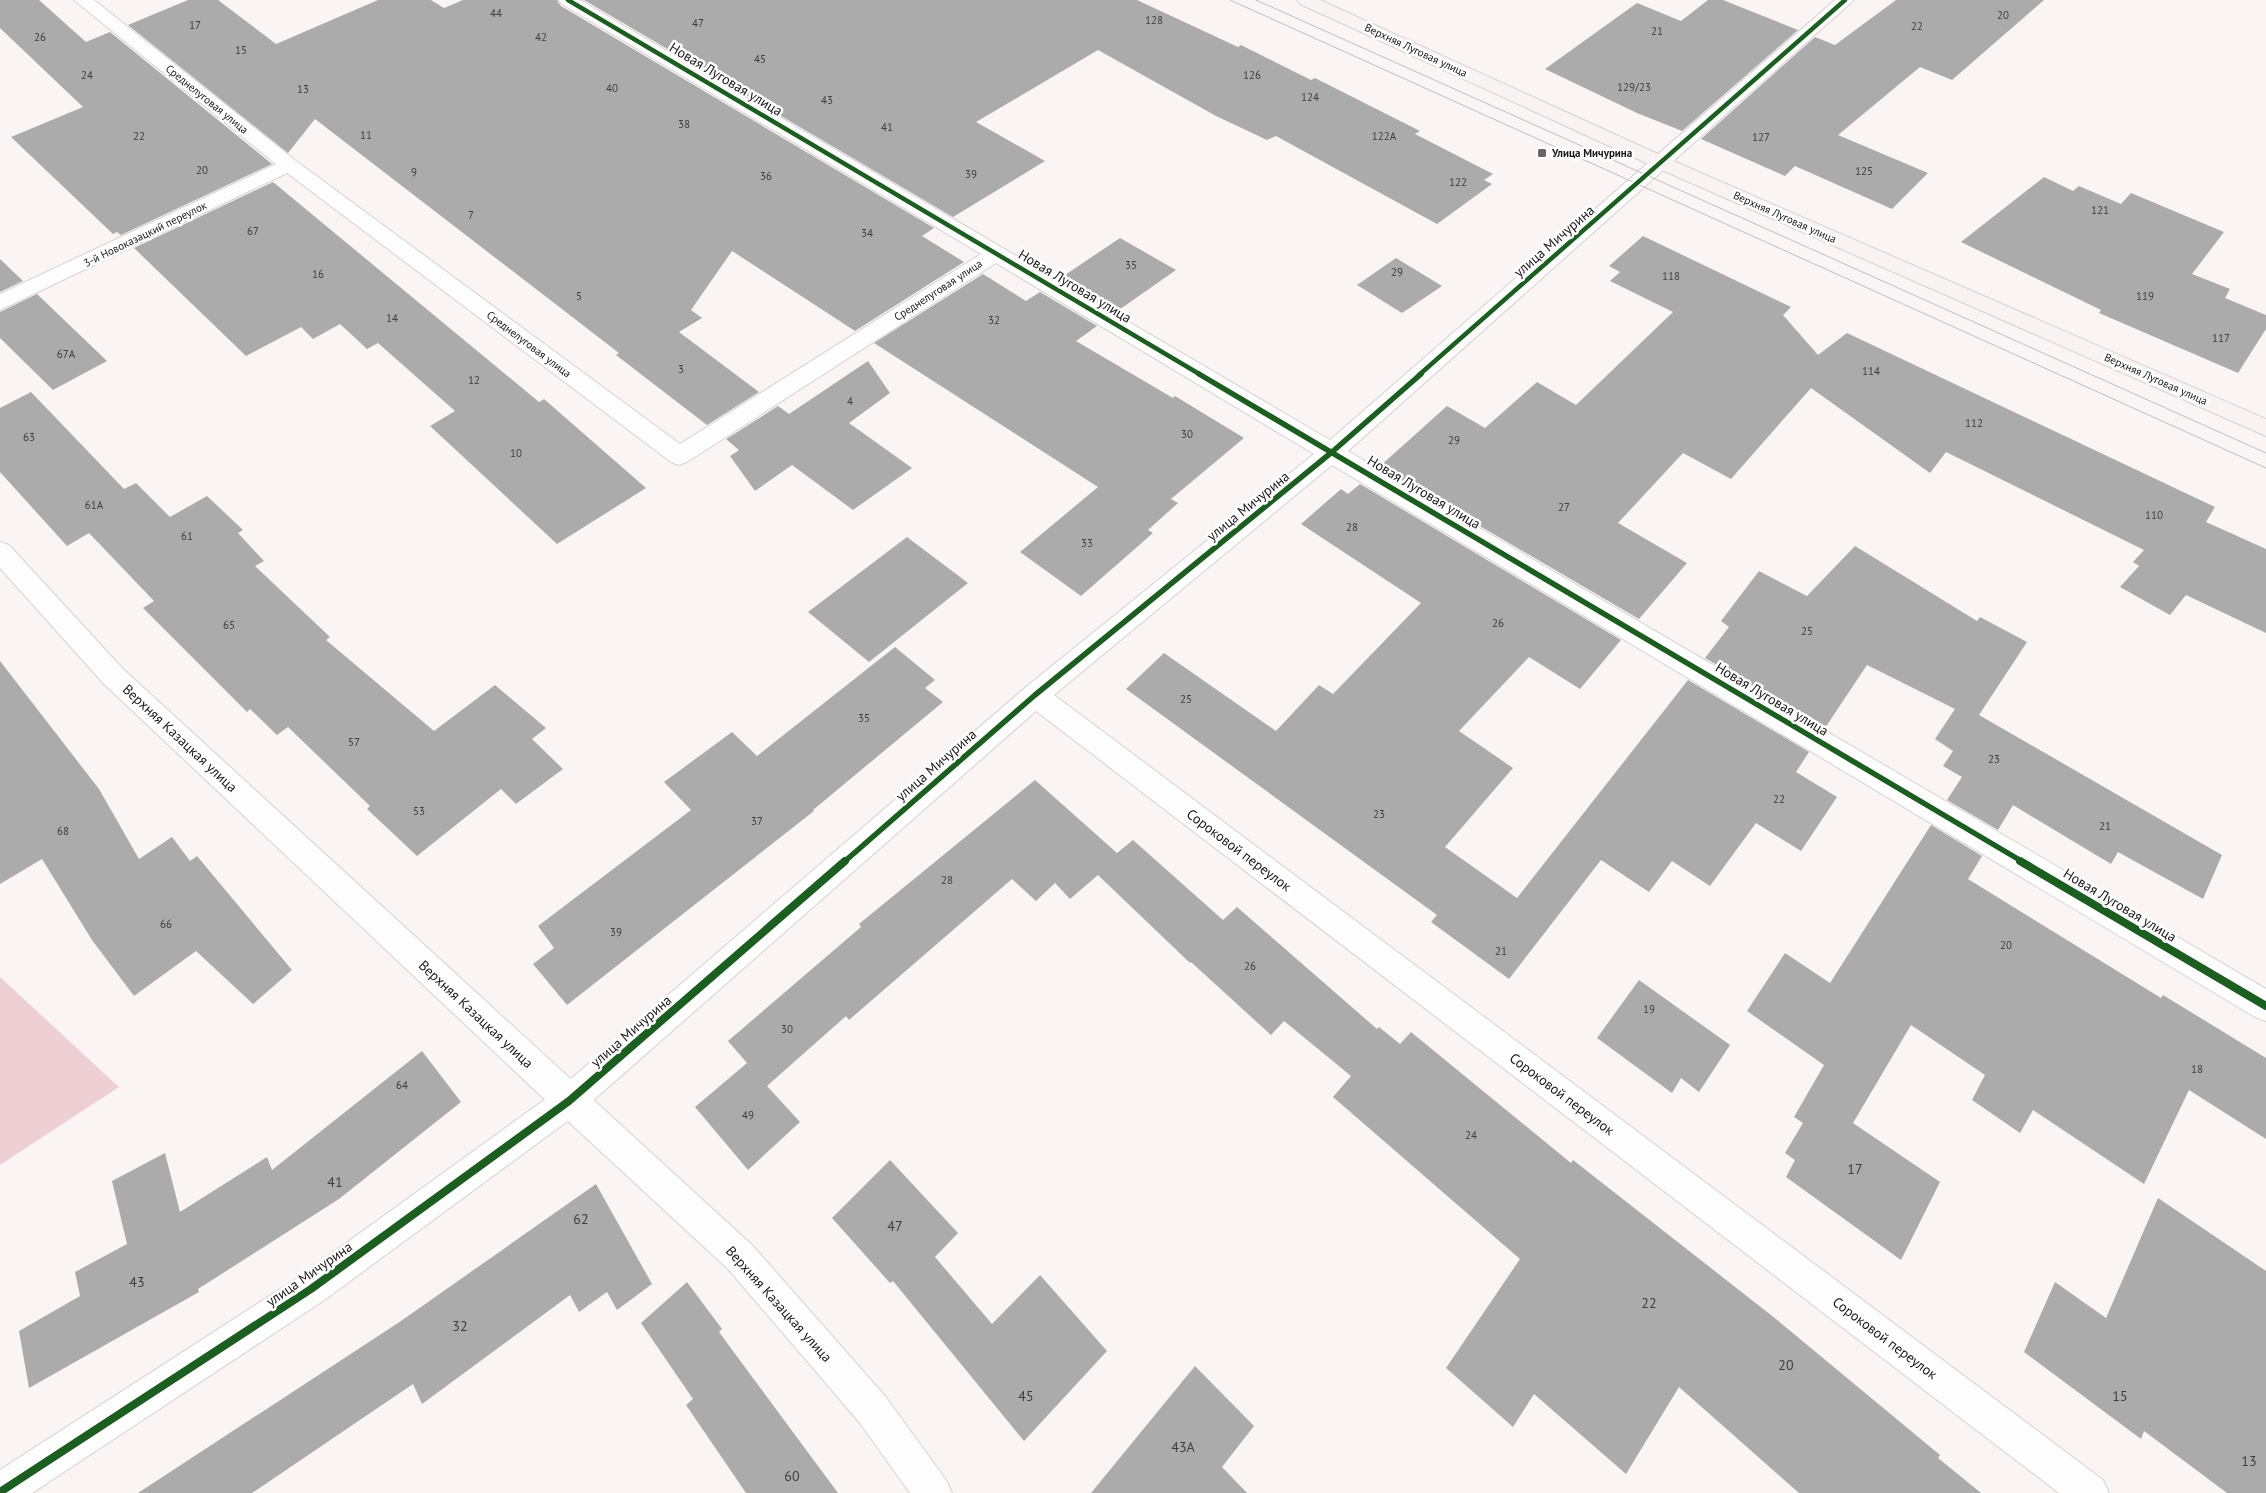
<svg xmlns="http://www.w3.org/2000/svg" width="2266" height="1493" viewBox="0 0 2266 1493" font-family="'PT Sans',sans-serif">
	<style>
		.green { fill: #eed0d4 }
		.building { fill: #acabab }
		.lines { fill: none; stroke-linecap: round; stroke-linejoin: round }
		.minor-casing { stroke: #d7d1d2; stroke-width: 2 }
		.tertiary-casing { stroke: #d7d1d2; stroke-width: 2 }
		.secondary-casing { stroke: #d7d1d2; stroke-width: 2 }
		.minor { fill: #fefdfe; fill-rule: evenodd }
		.tertiary { fill: #fefdfe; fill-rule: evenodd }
		.secondary { fill: #f8f2f3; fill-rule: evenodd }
		.tram { stroke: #bebdbd; stroke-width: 1 }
		.cycleway-far2-casing { stroke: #fff; stroke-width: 7 }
		.cycleway-far1-casing { stroke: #fff; stroke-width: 9 }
		.cycleway-casing { stroke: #fff; stroke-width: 11 }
		.cycleway-far2 { stroke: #1b5e20; stroke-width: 4.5 }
		.cycleway-far1 { stroke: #1b5e20; stroke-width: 5.5 }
		.cycleway { stroke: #1b5e20; stroke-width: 8 }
		.poi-dot { fill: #696465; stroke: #fff; stroke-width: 2 }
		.labels { text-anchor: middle; stroke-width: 5; stroke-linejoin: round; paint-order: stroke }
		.number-label { font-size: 11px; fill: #3f3c3d }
		.far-street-label { font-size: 11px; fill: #1b1718; stroke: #fff }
		.far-poi-label { font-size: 11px; font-weight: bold; fill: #1b1718; stroke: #fff; text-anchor: start }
		.street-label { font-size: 14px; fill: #1b1718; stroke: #fff }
		.near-number-label { font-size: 14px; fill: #3f3c3d }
	</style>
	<rect width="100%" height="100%" fill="#fbf4f5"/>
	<path class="green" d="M0,977L119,1087L0,1165Z"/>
	<g class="building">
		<path d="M0,0H39L86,42L110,32L272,164L121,235L117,232L113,234L11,137L83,107L0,28Z"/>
		<path d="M188,0H218L276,44L378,0H431L444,8L463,0H557L561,6L934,228L922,236L964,262L855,331L732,251L691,310L702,318L679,332L759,392L707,425L616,355L619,353L315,119L288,153L128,25Z"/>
		<path d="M584,0H1137L1238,47L1241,45L1311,80L1315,78L1420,131L1415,134L1493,174L1484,180L1492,184L1437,224L1276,136L1267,140L1216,116L1098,50L976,122L1045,161L953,217Z"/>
		<path d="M1708,0H1723L1798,30L1682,131L1637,113L1545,69L1637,3L1681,21Z"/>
		<path d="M1896,0H2044L1952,80L1920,67L1838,135L1928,173L1892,209L1795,166L1785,176L1701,139L1815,37L1835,45Z"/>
		<path d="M2044,177L2073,191L2079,186L2121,204L2131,193L2224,232L2192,274L2230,289L2225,298L2266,315V329L2238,373L2099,313L2101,310L1961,242Z"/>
		<path d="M273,182L539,402L544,399L646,488L557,544L430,426L455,411L378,343L367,349L340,324L313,339L301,327L246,356L134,248Z"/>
		<path d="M1643,236L1791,307L1783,315L1818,355L1847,333L2215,507L2206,522L2266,549V633L2186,595L2170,615L2120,587L2139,566L2133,562L2144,550L1946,452L1930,473L1811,388L1731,479L1683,453L1618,523L1687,563L1639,619L1379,467L1447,406L1485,428L1537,382L1576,405L1673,312L1610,281L1620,272L1609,266Z"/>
		<path d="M1120,238L1176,270L1116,312L1059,279Z"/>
		<path d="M1396,258L1442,286L1402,313L1357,285Z"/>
		<path d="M0,259L23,281L0,292Z"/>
		<path d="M983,274L1026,301L1040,292L1097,326L1076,341L1173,398L1175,396L1244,438L1171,499L1178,503L1148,530L1153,533L1081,596L1020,552L1098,487L874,343Z"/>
		<path d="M37,294L107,361L53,390L0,338V312Z"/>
		<path d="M868,361L890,393L849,423L912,468L853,510L792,465L755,491L730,456L739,450L726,439L778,406L789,414Z"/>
		<path d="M31,392L124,489L136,483L170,517L207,496L243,530L238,533L264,561L255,566L330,637L326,640L434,731L495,685L546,728L532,739L563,769L516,804L501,789L417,856L367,809L370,806L288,727L277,735L250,709L247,712L143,608L154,601L89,533L67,546L0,472V408Z"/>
		<path d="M1360,484L1621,640L1580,689L1529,657L1459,731L1513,768L1445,847L1517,898L1688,680L1809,752L1796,772L1837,797L1801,851L1756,823L1710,886L1672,861L1649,892L1601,860L1509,979L1431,922L1437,915L1126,689L1164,653L1276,731L1319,685L1333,694L1421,603L1301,524L1341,489L1348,494Z"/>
		<path d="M907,537L968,583L869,662L808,612Z"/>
		<path d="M1855,546L1977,621L1980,617L2027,642L1979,715L2222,855L2203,899L2118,852L2111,864L2013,805L1998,830L1947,800L1962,777L1943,766L1953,751L1935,739L1955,709L1867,665L1825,728L1705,658L1729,627L1721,621L1759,571L1807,596Z"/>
		<path d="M895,647L935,680L925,688L943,702L813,810L814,811L567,1005L533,964L554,948L538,926L691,810L664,782L732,732L757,756Z"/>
		<path d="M0,661L99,789L139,859L172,837L190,861L197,856L292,970L253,1004L196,951L134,996L92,940L42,859L0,884Z"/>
		<path d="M1035,780L1117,853L1133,840L1223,920L1237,907L1377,1029L1379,1027L1400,1044L1411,1032L1571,1163L1573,1160L1776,1319L1940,1455L1938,1458L1981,1493H1799L1679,1387L1626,1474L1534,1394L1513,1427L1446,1368L1520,1259L1333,1097L1351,1076L1284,1021L1271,1035L1191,962L1190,963L1098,875L1070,899L1055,883L1036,901L1012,879L849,1020L846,1016L767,1086L800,1122L748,1170L695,1107L747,1063L761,1079L728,1041L861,927L859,924Z"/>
		<path d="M1931,825L1982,856L1968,879L2161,998L2163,995L2266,1058V1139L2189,1090L2144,1184L2033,1110L2020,1133L1972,1100L1985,1075L1911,1025L1853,1123L1940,1182L1901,1260L1786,1177L1795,1160L1785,1153L1803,1123L1794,1117L1824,1065L1747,1011L1785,953L1830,983Z"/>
		<path d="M1639,980L1730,1045L1699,1092L1681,1078L1672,1093L1597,1038Z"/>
		<path d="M422,1051L461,1102L339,1199L198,1289L199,1292L29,1388L19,1331L80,1296L75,1272L127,1244L112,1181L165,1153L180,1212L267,1157L272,1170Z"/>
		<path d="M890,1160L958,1233L935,1257L992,1324L1040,1275L1107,1351L1024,1441L893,1281L890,1283L832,1218Z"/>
		<path d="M596,1184L652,1284L617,1310L607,1292L579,1312L570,1295L422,1404L413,1384L252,1493H138L401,1321Z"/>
		<path d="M2158,1198L2266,1271V1493H2227L2144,1431L2141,1439L2024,1352L2055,1282L2106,1318Z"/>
		<path d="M687,1282L722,1329L719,1332L838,1493H746L686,1405L693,1399L641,1323Z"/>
		<path d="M1195,1366L1254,1426L1222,1467L1247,1493H1091Z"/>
	</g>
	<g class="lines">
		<g class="minor-casing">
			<path id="minor" d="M74,0H94L296,161L680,444L981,254L562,4L559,0H580L1330,440L1835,0H1854L1348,451L2266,989V1021L2255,1017L1332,465L1054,695L2103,1480L2109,1493H2059L1036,711L580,1112L323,1301L32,1493H0V1470L299,1277L558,1090L1026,687L1314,454L996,263L687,462L679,465L671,462L287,173L0,310V294L276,164Z"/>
		</g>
		<g class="tertiary-casing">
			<path id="tertiary" d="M0,542L9,545L122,668L753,1246L885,1396L946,1480L952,1493H910L859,1422L729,1270L558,1112L104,684L0,568Z"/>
		</g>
		<g class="secondary-casing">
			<path id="secondary" d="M1297,0H1320L1669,159L2266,419V436L1655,167L1300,4Z"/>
		</g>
		<use href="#minor" class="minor"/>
		<use href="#tertiary" class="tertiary"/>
		<use href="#secondary" class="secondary"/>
		<g class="tram">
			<path d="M1230,0L2266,468"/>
			<path d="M1256,0L2266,453"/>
		</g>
		<g class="cycleway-far2-casing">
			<g id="cycleway-far2">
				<path d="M568,0L1201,375"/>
				<path d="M1419,375L1845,0"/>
			</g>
		</g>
		<g class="cycleway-far1-casing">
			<g id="cycleway-far1">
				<path d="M1199,374L2023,862"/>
				<path d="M844,862L1035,695L1332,452L1421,374"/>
			</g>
		</g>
		<g class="cycleway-casing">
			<g id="cycleway">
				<path d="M2020,861L2266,1006"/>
				<path d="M0,1492L311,1289L569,1101L845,861"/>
			</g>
		</g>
		<use href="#cycleway-far2" class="cycleway-far2"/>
		<use href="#cycleway-far1" class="cycleway-far1"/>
		<use href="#cycleway" class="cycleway"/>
	</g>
	<rect class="poi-dot" x="1537" y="148" width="10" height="10" rx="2.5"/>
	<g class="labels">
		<g class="number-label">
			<text x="496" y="17">44</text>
			<text x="2003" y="19">20</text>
			<text x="1154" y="24">128</text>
			<text x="698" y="27">47</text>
			<text x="195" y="29">17</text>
			<text x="1917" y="30">22</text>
			<text x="1657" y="35">21</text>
			<text x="40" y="41">26</text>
			<text x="541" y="41">42</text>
			<text x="241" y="54">15</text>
			<text x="760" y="63">45</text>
			<text x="87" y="79">24</text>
			<text x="1252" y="79">126</text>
			<text x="1634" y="91">129/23</text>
			<text x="612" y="92">40</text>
			<text x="303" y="93">13</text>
			<text x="1310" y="101">124</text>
			<text x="827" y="104">43</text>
			<text x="684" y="128">38</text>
			<text x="887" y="131">41</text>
			<text x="366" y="139">11</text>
			<text x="139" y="140">22</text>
			<text x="1384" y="140">122А</text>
			<text x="1761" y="141">127</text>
			<text x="202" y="174">20</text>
			<text x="1864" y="175">125</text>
			<text x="414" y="176">9</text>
			<text x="971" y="178">39</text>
			<text x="766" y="180">36</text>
			<text x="1458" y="186">122</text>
			<text x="2100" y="214">121</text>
			<text x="471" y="219">7</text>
			<text x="253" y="235">67</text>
			<text x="867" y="237">34</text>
			<text x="1131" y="269">35</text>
			<text x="1397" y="276">29</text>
			<text x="318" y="278">16</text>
			<text x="1671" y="280">118</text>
			<text x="579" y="300">5</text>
			<text x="2145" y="300">119</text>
			<text x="392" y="322">14</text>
			<text x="994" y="324">32</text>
			<text x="2221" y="342">117</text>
			<text x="66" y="358">67А</text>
			<text x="681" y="373">3</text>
			<text x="1871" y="375">114</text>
			<text x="474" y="384">12</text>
			<text x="850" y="405">4</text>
			<text x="1974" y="427">112</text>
			<text x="1187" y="438">30</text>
			<text x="29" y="441">63</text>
			<text x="1454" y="444">29</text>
			<text x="516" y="457">10</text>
			<text x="94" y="509">61А</text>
			<text x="1564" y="511">27</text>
			<text x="2154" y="519">110</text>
			<text x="1352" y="531">28</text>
			<text x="187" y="540">61</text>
			<text x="1087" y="547">33</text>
			<text x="1498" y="627">26</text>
			<text x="229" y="629">65</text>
			<text x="1807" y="635">25</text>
			<text x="1186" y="703">25</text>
			<text x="864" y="722">35</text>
			<text x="354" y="746">57</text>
			<text x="1994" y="763">23</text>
			<text x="1779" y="803">22</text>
			<text x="419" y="815">53</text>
			<text x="1379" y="818">23</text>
			<text x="757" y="825">37</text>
			<text x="2105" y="830">21</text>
			<text x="63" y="835">68</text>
			<text x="947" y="884">28</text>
			<text x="166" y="928">66</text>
			<text x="616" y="936">39</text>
			<text x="2006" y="949">20</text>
			<text x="1501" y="955">21</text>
			<text x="1250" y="970">26</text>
			<text x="1649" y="1013">19</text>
			<text x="787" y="1033">30</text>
			<text x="2197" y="1073">18</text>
			<text x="402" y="1089">64</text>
			<text x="748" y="1119">49</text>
			<text x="1471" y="1139">24</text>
		</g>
		<g class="far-street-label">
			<text transform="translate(1416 50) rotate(25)" y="4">Верхняя Луговая улица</text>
			<text transform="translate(207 99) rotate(39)" y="4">Среднелуговая улица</text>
			<text transform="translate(1785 217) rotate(24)" y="4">Верхняя Луговая улица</text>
			<text transform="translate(145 234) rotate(-26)" y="4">3-й Новоказацкий переулок</text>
			<text transform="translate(938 290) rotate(-33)" y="4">Среднелуговая улица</text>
			<text transform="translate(529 344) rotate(37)" y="4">Среднелуговая улица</text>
			<text transform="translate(2156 379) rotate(24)" y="4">Верхняя Луговая улица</text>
		</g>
		<g class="far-poi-label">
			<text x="1552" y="157">Улица Мичурина</text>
		</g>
		<g class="street-label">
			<text transform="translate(726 79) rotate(31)" y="5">Новая Луговая улица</text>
			<text transform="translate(1554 241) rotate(-41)" y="5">улица Мичурина</text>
			<text transform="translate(1075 286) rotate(31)" y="5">Новая Луговая улица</text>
			<text transform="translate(1424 492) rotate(31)" y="5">Новая Луговая улица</text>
			<text transform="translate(1248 506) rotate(-39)" y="5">улица Мичурина</text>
			<text transform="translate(1772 699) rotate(31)" y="5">Новая Луговая улица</text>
			<text transform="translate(180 738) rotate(43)" y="5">Верхняя Казацкая улица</text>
			<text transform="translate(936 765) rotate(-41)" y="5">улица Мичурина</text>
			<text transform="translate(1239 850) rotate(37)" y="5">Сороковой переулок</text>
			<text transform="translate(2120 905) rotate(31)" y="5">Новая Луговая улица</text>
			<text transform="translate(476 1014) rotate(43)" y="5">Верхняя Казацкая улица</text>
			<text transform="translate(631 1031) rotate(-41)" y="5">улица Мичурина</text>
			<text transform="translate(1562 1094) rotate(37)" y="5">Сороковой переулок</text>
			<text transform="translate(309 1274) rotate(-35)" y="5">улица Мичурина</text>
			<text transform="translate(779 1304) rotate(48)" y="5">Верхняя Казацкая улица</text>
			<text transform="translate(1885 1338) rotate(37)" y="5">Сороковой переулок</text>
		</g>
		<g class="near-number-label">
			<text x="1855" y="1174">17</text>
			<text x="335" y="1187">41</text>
			<text x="581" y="1224">62</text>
			<text x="895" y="1231">47</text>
			<text x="137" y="1287">43</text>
			<text x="1649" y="1308">22</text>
			<text x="460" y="1331">32</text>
			<text x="1786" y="1370">20</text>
			<text x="1026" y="1401">45</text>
			<text x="2120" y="1401">15</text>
			<text x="1183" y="1452">43А</text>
			<text x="2249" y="1466">13</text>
			<text x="792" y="1481">60</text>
		</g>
	</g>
</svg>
